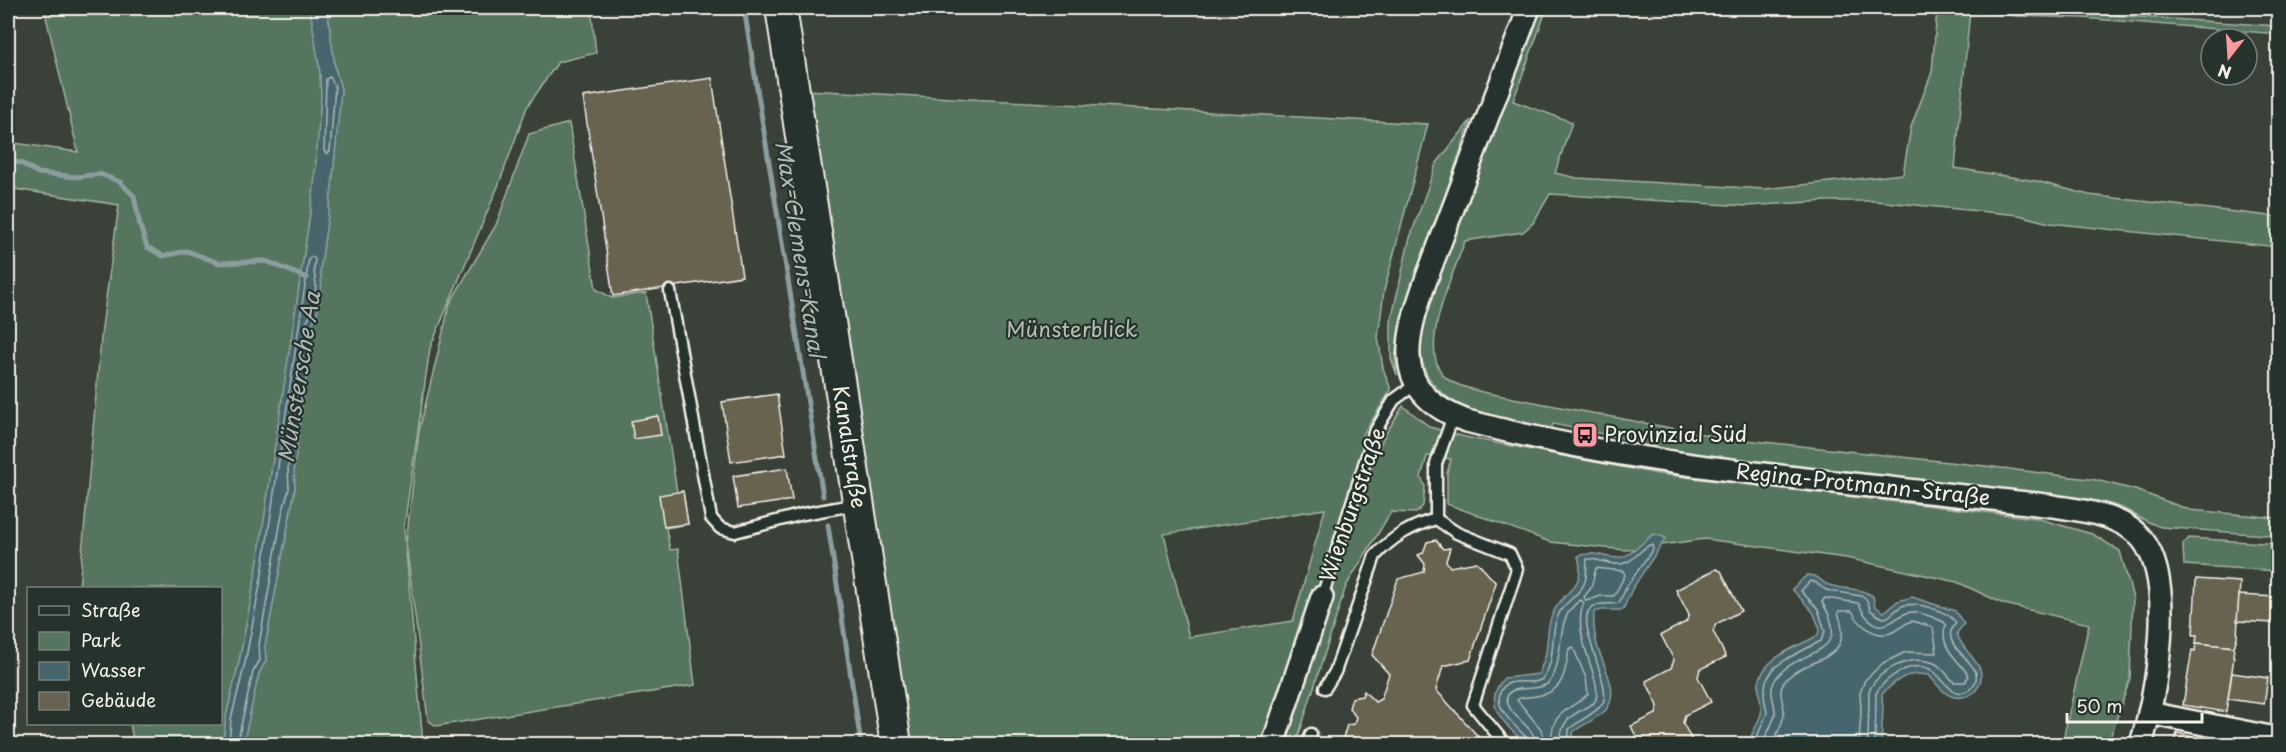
<svg xmlns="http://www.w3.org/2000/svg" width="2286" height="752" viewBox="0 0 2286 752" font-family="'Playpen Sans',sans-serif">
	<style>
		.green { fill: #55755e; stroke: #a4b3a3; stroke-width: 1.5; fill-rule: evenodd }
		.water { fill: #47656d; stroke: #8c9d9e; stroke-width: 1.5 }
		.lines { fill: none; stroke-linecap: round; stroke-linejoin: round }
		.shore { stroke: #afb9b7; stroke-width: 1.5 }
		.stream { stroke: #8c9d9e; stroke-width: 5 }
		.building { fill: #676350; stroke: #f4f1e8; stroke-width: 1.5 }
		.lane-casing { stroke: #f4f1e8; stroke-width: 15 }
		.street-casing { stroke: #f4f1e8; stroke-width: 26 }
		.secondary-casing { stroke: #f4f1e8; stroke-width: 34 }
		.lane { stroke: #26332d; stroke-width: 10 }
		.street { stroke: #26332d; stroke-width: 21 }
		.secondary { stroke: #26332d; stroke-width: 30 }
		.labels { text-anchor: middle; stroke-width: 4.5; stroke-linejoin: round; paint-order: stroke }
		.park-label { font-size: 21px; fill: #b4bfb1; stroke: #26332d }
		.poi-label { font-size: 21px; fill: #f4f1e8; stroke: #26332d; text-anchor: start }
		.street-label { font-size: 21px; fill: #f4f1e8; stroke: #26332d }
		.water-label { font-size: 22px; font-style: italic; fill: #afb9b7; stroke: #26332d }
	</style>
	<rect width="100%" height="100%" fill="#3a4138"/>
	<filter id="ink" filterUnits="userSpaceOnUse"><feTurbulence type="fractalNoise" baseFrequency=".0167" numOctaves="2"/><feDisplacementMap in="SourceGraphic" scale="12" xChannelSelector="R" yChannelSelector="G"/><feConvolveMatrix kernelMatrix="1 2 1 2 8 2 1 2 1" color-interpolation-filters="sRGB"/></filter>
	<g filter="url(#ink)">
		<g class="green">
			<path d="M44,8H310L320,72L321,97L314,188L256,573L239,662L226,717L223,744H134L130,724H220V588H79L102,327L119,205L8,188V142L78,152Z"/>
			<path d="M327,8H591L596,53L558,62L527,107L499,184L430,348L404,527L423,744H243L259,673L266,661L265,646L295,489L294,469L313,322C320,306 324,289 320,271L332,187L341,89L335,68Z"/>
			<path d="M1539,8H1547L1513,101L1572,122L1555,173L1577,178L1765,189L1903,174L1911,127L1932,72L1937,10L1905,8H2004L2278,26V34L2082,18L2018,16L1970,11L1955,168L2036,181L2089,195L2278,217V247L2049,223L2019,215L1875,201H1827L1746,206L1550,194L1533,223L1523,232L1465,241C1454,273 1418,345 1443,375C1452,385 1469,388 1482,392L1718,437L1985,466L2096,480L2135,490L2190,510L2278,518V536L2161,527C2145,522 2137,515 2122,508C2108,502 2094,500 2079,498L1726,461L1638,446V441L1553,424L1551,430C1505,421 1422,410 1421,350C1420,324 1431,297 1438,273Z"/>
			<path d="M807,90L1428,124L1384,291L1378,337L1383,368L1391,390L1362,436L1379,448L1383,438L1403,406L1430,427L1465,437L1658,474L2036,518L2092,534L2120,551L2133,598L2130,679L2108,744H2062L2089,624L2004,604L1957,582L1846,558L1705,539L1625,550L1550,542L1447,504V473L1451,459L1427,456L1421,477L1425,486L1423,506L1416,513L1391,512L1346,586L1296,744H909ZM1325,509L1293,621L1189,637L1164,534Z"/>
			<path d="M1471,120L1401,323L1395,357L1397,375L1391,358V321L1409,241L1436,164Z"/>
			<path d="M569,123L596,289L612,298L646,293L677,492L683,491L688,524L666,528L670,550L678,549L695,685L436,726L428,720L406,543L419,431L450,303L496,225L529,134Z"/>
			<path d="M2189,538L2278,544V571L2184,565L2183,545Z"/>
		</g>
		<g class="water">
			<path d="M310,8H327L335,68L341,89L332,187L320,271C324,289 320,306 313,322L294,469L295,488L265,646L266,661L259,673L243,744H223L226,717L239,662L256,573L314,188L321,97L320,72Z"/>
			<path d="M1654,534L1666,538L1632,589L1623,610H1602L1594,612C1593,624 1594,633 1597,645C1602,664 1622,693 1605,711C1599,717 1581,726 1573,732L1574,744H1525C1506,724 1480,705 1504,678L1539,674C1541,667 1545,659 1546,652C1548,640 1547,626 1552,615C1563,588 1587,590 1578,556C1597,549 1608,561 1622,557C1634,554 1643,541 1654,534Z"/>
			<path d="M1807,575C1822,576 1819,582 1829,585C1845,590 1859,587 1873,596L1875,606L1884,612L1898,601L1912,597L1955,611L1964,624L1957,633C1961,653 1991,665 1978,687C1975,693 1971,696 1963,697C1947,700 1938,686 1929,675C1905,672 1899,678 1882,694L1883,710L1881,744H1748C1751,734 1758,724 1761,714C1763,706 1757,693 1759,682C1765,656 1797,647 1817,636L1820,629L1813,612L1792,589Z"/>
		</g>
		<g class="lines">
			<g class="shore">
				<path d="M330,77L335,86L330,151L327,154L324,151L326,79Z"/>
				<path d="M1596,568L1623,571L1625,575L1614,596H1601L1586,601L1584,597L1591,588Z"/>
				<path d="M229,744L231,719L245,663L262,574L308,265L309,258L312,257L315,259L314,271L316,284L314,308L307,321L288,468L289,489L282,514L259,645L260,660L253,672L237,744"/>
				<path d="M1529,744L1528,739C1517,727 1495,711 1500,693C1507,672 1536,689 1544,677C1556,659 1550,636 1557,618C1562,603 1576,598 1583,586C1588,579 1586,567 1587,559C1598,558 1609,565 1620,564C1634,563 1640,548 1652,544L1653,549L1627,586L1619,603C1611,605 1600,602 1592,607C1573,619 1610,680 1604,700C1602,710 1578,721 1569,729L1568,744"/>
				<path d="M1536,744C1535,725 1507,717 1507,698C1507,682 1542,695 1551,680C1566,656 1553,616 1581,600L1584,603C1569,636 1607,684 1594,703C1574,714 1559,719 1561,744"/>
				<path d="M1545,744L1541,729L1517,700L1520,698C1559,695 1563,688 1569,649L1573,647L1586,678L1588,694C1568,712 1549,712 1552,744"/>
				<path d="M1754,744L1767,713L1764,696L1766,681L1774,668L1788,658L1821,641L1825,631L1818,609L1801,591L1810,581L1815,582L1826,590L1861,596L1867,600L1871,611C1875,613 1880,617 1884,618C1890,618 1895,610 1900,607C1913,600 1949,611 1956,623C1954,626 1952,629 1951,631C1945,652 1992,667 1971,688C1955,703 1943,678 1933,671C1914,658 1886,677 1876,693L1875,744"/>
				<path d="M1762,744C1766,735 1773,724 1775,714C1776,703 1768,693 1774,682C1791,647 1858,660 1822,602L1825,598L1858,603C1861,607 1862,611 1865,615C1886,640 1895,612 1912,612C1922,612 1935,618 1944,622L1946,625C1938,645 1956,658 1967,673L1968,677L1965,682H1954C1948,677 1942,666 1934,663C1911,654 1879,669 1869,691L1868,744"/>
				<path d="M1772,744C1776,735 1783,724 1784,714C1785,704 1778,695 1782,686C1795,656 1859,667 1838,613L1839,611H1852C1860,626 1878,641 1895,631C1901,628 1905,623 1912,621L1933,627L1937,653L1906,652L1883,663L1865,680L1860,693L1861,711L1859,744"/>
			</g>
			<g class="stream">
				<path d="M744,8L823,496"/>
				<path d="M8,161L21,163L38,173L76,177L100,174L120,182L134,196L140,226L147,247L163,256L187,251L219,263L266,261L307,278"/>
				<path d="M828,525L861,744"/>
			</g>
		</g>
		<g class="building">
			<path d="M712,78L742,276L613,296L583,97Z"/>
			<path d="M777,394L786,454L731,462L722,402Z"/>
			<path d="M658,416L661,435L634,439L631,421Z"/>
			<path d="M787,468L792,500L738,508L733,476Z"/>
			<path d="M683,491L688,524L664,527L659,495Z"/>
			<path d="M1436,540L1443,549L1450,548L1446,561L1450,567L1477,562L1496,583L1470,660L1443,666L1436,690L1485,744H1341L1347,725L1354,724L1356,717L1349,708L1352,698L1362,696L1364,691L1375,702L1381,699L1389,674L1372,655L1398,579L1424,572L1425,564L1418,555L1423,553L1427,542Z"/>
			<path d="M1716,569L1721,571L1741,611L1716,624L1713,631L1726,657L1700,669L1698,677L1711,702L1685,715L1683,723L1694,744H1640L1631,726L1656,714L1658,706L1646,681L1671,668L1674,660L1661,635L1686,622L1689,615L1676,590Z"/>
			<path d="M2196,579L2240,582L2237,637L2234,647L2196,643L2197,635H2193Z"/>
			<path d="M2239,595L2276,597L2274,623L2237,621Z"/>
			<path d="M2196,643L2234,647L2233,657H2234L2226,712L2183,705L2192,650L2195,651Z"/>
			<path d="M2232,673L2268,678L2264,704L2228,699Z"/>
			<path d="M2177,733L2218,744H2174Z"/>
		</g>
		<g class="lines">
			<g class="lane-casing">
				<g id="lane">
					<path d="M670,291L711,518L720,528L735,532L803,514L858,504"/>
					<path d="M1436,519V464L1453,416"/>
					<path d="M1322,597L1374,433L1394,400L1416,384"/>
					<path d="M1325,688L1335,672L1375,556C1393,536 1412,526 1436,519L1457,533L1510,554L1517,569L1473,705L1505,744"/>
					<path d="M1308,744L1311,734"/>
				</g>
			</g>
			<g class="street-casing">
				<g id="street">
					<path d="M1529,8L1427,277C1404,341 1390,393 1467,421C1659,472 1858,482 2053,506C2083,511 2121,514 2142,539C2177,583 2156,695 2141,744"/>
					<path d="M2149,713L2270,737"/>
					<path d="M1273,744L1322,597"/>
				</g>
			</g>
			<g class="secondary-casing">
				<path id="secondary" d="M781,8L896,744"/>
			</g>
			<use href="#lane" class="lane"/>
			<use href="#street" class="street"/>
			<use href="#secondary" class="secondary"/>
		</g>
	</g>
	<defs>
		<g id="bus-square" transform="scale(1.35)"><rect x="-9" y="-9" width="18" height="18" rx="4" fill="#ff9aa2" stroke="#26332d"/><path d="M-5-6H5V4H4V6H2V4H-2V6H-4V4H-5ZM-3.5-4V0h7V-4ZM-3.5 1.2v1.5H-2V1.2ZM2 1.2v1.5H3.5V1.2Z" fill="#111"/></g>
	</defs>
	<g fill-rule="evenodd">
		<use href="#bus-square" x="1585" y="435"/>
	</g>
	<g class="labels">
		<g class="park-label">
			<text x="1072" y="337">Münsterblick</text>
		</g>
		<g class="poi-label">
			<text x="1604" y="442">Provinzial Süd</text>
		</g>
		<g class="street-label">
			<text transform="translate(849 447) rotate(81)" y="7">Kanalstraße</text>
			<text transform="translate(1863 485) rotate(6)" y="7">Regina-Protmann-Straße</text>
			<text transform="translate(1353 505) rotate(-71)" y="7">Wienburgstraße</text>
		</g>
		<g class="water-label">
			<text transform="translate(800 249) rotate(81)" y="8">Max-Clemens-Kanal</text>
			<text transform="translate(299 377) rotate(-81)" y="8">Münstersche Aa</text>
		</g>
	</g>
	<rect width="2286" height="752" fill="none" stroke="#26332d" stroke-width="30"/>
	<rect x="15" y="15" width="2256" height="722" fill="none" stroke="#f4f1e8" stroke-width="2" filter="url(#ink)"/>
	<rect x="27" y="587" width="195" height="138" fill="#26332d" stroke="#787f78" stroke-width="1.5"/>
	<rect x="39" y="606" width="30" height="9" fill="#26332d" stroke="#787f78" stroke-width="1.5"/>
	<text x="81" y="617" font-size="18" fill="#f4f1e8">Straße</text>
	<rect x="39" y="632" width="30" height="18" fill="#55755e" stroke="#787f78" stroke-width="1.5"/>
	<text x="81" y="647" font-size="18" fill="#f4f1e8">Park</text>
	<rect x="39" y="662" width="30" height="18" fill="#47656d" stroke="#787f78" stroke-width="1.5"/>
	<text x="81" y="677" font-size="18" fill="#f4f1e8">Wasser</text>
	<rect x="39" y="692" width="30" height="18" fill="#676350" stroke="#787f78" stroke-width="1.5"/>
	<text x="81" y="707" font-size="18" fill="#f4f1e8">Gebäude</text>
	<g transform="translate(2229 57) rotate(197)"><circle r="28" fill="#26332d" stroke="#787f78" stroke-width="1.5"/>
	<path d="M0-4.5L10 22L0 15L-10 22Z" fill="#ff9aa2"/>
	<text y="-9" font-size="16" font-weight="bold" text-anchor="middle" fill="#f4f1e8">N</text>
	</g>
	<path d="M2067 713v9h135v-9" fill="none" stroke="#f4f1e8" stroke-width="3"/>
	<text x="2076" y="713" font-size="18" fill="#f4f1e8" stroke="#26332d" stroke-width="4.5" paint-order="stroke">50 m</text>
</svg>
